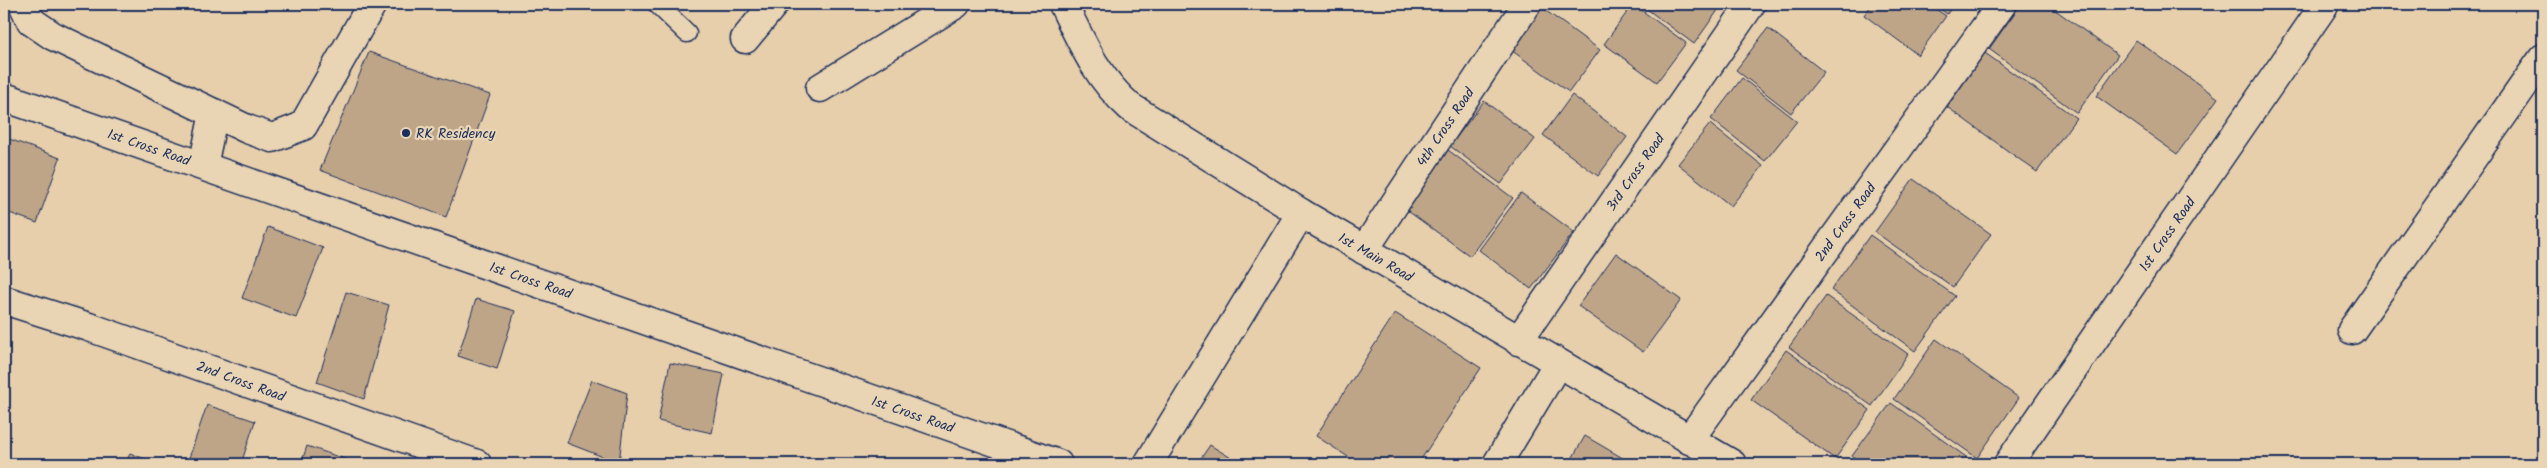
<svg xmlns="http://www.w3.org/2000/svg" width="2547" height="468" viewBox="0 0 2547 468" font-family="Kalam,sans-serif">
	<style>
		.building { fill: #bfa588; stroke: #1b2f5e }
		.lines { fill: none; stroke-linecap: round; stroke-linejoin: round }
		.lane-casing { stroke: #1b2f5e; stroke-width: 21 }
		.street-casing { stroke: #1b2f5e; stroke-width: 31 }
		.secondary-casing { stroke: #1b2f5e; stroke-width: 31 }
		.lane { stroke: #e9d4b3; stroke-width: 18 }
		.street { stroke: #e9d4b3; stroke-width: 28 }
		.secondary { stroke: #e9d4b3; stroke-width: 28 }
		.poi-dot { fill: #1b2f5e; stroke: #e9d4b3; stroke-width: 2 }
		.labels { text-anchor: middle; stroke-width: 4.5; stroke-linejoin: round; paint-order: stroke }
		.street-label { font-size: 14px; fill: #1b2f5e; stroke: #e9d4b3 }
		.poi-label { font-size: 14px; fill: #1b2f5e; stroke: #e9d4b3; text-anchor: start }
	</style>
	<rect width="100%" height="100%" fill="#e7cfac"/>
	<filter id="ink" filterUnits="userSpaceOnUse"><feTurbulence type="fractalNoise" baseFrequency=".02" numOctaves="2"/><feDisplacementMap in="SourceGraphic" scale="10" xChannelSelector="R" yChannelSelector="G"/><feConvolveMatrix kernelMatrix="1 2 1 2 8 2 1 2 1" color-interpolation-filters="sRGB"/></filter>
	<g filter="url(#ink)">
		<g class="building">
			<path d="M1633,4L1686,43L1657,82L1604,44Z"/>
			<path d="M1640,4H1718L1721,6L1694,44Z"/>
			<path d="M1872,4H1928L1946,16L1918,55L1864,15Z"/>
			<path d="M1933,4H1954L1947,14Z"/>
			<path d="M2021,4H2047L2118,55L2077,113L1989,49Z"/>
			<path d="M1542,8L1600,50L1569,92L1511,50Z"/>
			<path d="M1768,28L1824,72L1791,113L1736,70Z"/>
			<path d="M2136,40L2218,98L2177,154L2096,96Z"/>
			<path d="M369,52L490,95L446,217L320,170Z"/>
			<path d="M1985,53L2076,118L2037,172L1947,107Z"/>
			<path d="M1742,78L1797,121L1765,161L1711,119Z"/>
			<path d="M1572,95L1627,137L1598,176L1543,135Z"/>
			<path d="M1484,101L1535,139L1501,184L1450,146Z"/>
			<path d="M1710,124L1763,166L1731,206L1678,164Z"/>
			<path d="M4,137L60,158L37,223L4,211Z"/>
			<path d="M1448,150L1513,198L1470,256L1405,209Z"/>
			<path d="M1913,179L1991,234L1953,287L1875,232Z"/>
			<path d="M1521,193L1574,232L1531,289L1479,250Z"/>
			<path d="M268,227L323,248L296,318L242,298Z"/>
			<path d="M1870,235L1955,296L1915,351L1831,290Z"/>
			<path d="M1616,253L1681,300L1643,352L1578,306Z"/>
			<path d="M346,292L389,305L364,399L317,382Z"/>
			<path d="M1826,296L1908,354L1872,406L1789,347Z"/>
			<path d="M476,299L515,311L497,369L458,356Z"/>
			<path d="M1395,313L1481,368L1418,464H1359L1316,436Z"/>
			<path d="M1936,339L2019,398L1977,458L1894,399Z"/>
			<path d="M1786,350L1870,410L1835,459L1751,400Z"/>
			<path d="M670,363L724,374L712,433L658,421Z"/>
			<path d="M592,380L627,393L619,463L567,443Z"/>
			<path d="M1891,403L1976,464H1864L1852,456Z"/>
			<path d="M207,405L255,421L241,464H187Z"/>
			<path d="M1585,436L1633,464H1569Z"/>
			<path d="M1210,445L1241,464H1197Z"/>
			<path d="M307,446L356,463L355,464H301Z"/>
			<path d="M130,453L157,464H126Z"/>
		</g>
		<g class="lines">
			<g class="lane-casing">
				<path id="lane" d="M657,4L687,33"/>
			</g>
			<g class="street-casing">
				<g id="street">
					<path d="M23,4L31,21L53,36L247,129L272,138L303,126L372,4"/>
					<path d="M745,39L774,4"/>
					<path d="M820,88L956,4"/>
					<path d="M4,97L1058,464"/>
					<path d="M203,166L214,113"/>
					<path d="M1364,250L1527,4"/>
					<path d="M4,300L89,327L477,464"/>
					<path d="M2352,330L2543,58"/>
					<path d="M1518,341L1751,4"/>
					<path d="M1689,440L2002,4"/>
					<path d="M1148,464L1301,213"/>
					<path d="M2008,464L2325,4"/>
				</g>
			</g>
			<g class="secondary-casing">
				<g id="secondary">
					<path d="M1063,4C1082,43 1097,78 1130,107L1301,213L1732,464"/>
					<path d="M1497,464L1558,363"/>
				</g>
			</g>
			<use href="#lane" class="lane"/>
			<use href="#street" class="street"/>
			<use href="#secondary" class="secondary"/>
		</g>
	</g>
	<circle class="poi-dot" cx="406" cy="133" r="5"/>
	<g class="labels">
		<g class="street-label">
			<text transform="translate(1445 127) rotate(-56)" y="5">4th Cross Road</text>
			<text transform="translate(149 147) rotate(19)" y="5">1st Cross Road</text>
			<text transform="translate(1635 172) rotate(-55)" y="5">3rd Cross Road</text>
			<text transform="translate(1845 222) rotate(-54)" y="5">2nd Cross Road</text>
			<text transform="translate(2167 234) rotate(-55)" y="5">1st Cross Road</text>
			<text transform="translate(1376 257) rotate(30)" y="5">1st Main Road</text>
			<text transform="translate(531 280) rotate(19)" y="5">1st Cross Road</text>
			<text transform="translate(241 381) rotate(20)" y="5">2nd Cross Road</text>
			<text transform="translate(913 414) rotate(19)" y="5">1st Cross Road</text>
		</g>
		<g class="poi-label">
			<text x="416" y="138">RK Residency</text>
		</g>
	</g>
	<rect width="2547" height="468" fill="none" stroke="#e9d4b3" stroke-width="20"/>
	<rect x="10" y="10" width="2527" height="448" fill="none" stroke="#1b2f5e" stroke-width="2" filter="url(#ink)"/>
</svg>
